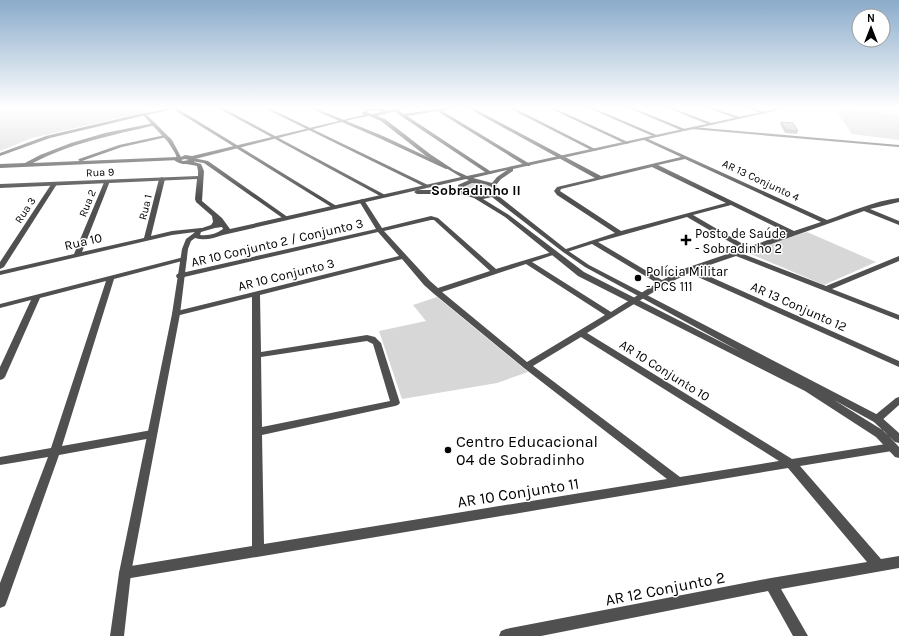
<svg xmlns="http://www.w3.org/2000/svg" width="899" height="636" viewBox="0 0 899 636" font-family="Karla,sans-serif">
	<style>
		.green { fill: #d7d7d7 }
		.lines { fill: none; stroke-linecap: round; stroke-linejoin: round }
		.minor { fill: #505050; fill-rule: evenodd }
		.tertiary { fill: #505050; fill-rule: evenodd }
		.wall { fill: #a5a5a5 }
		.building { fill: #c0c0c0; stroke: #868686 }
		.poi-dot { fill: #000; stroke: #fff; stroke-width: 1.5 }
		.labels { text-anchor: middle; stroke-width: 3; stroke-linejoin: round; paint-order: stroke }
		.far-street-label { font-size: 11px; fill: #000; stroke: #fff }
		.poi-label { font-size: 13px; fill: #000; stroke: #fff; text-anchor: start }
		.street-label { font-size: 13px; fill: #000; stroke: #fff }
		.far-district-label { font-size: 14px; font-weight: bold; fill: #000; stroke: #fff }
		.near-poi-label { font-size: 16px; fill: #000; stroke: #fff; text-anchor: start }
		.near-street-label { font-size: 16px; fill: #000; stroke: #fff }
	</style>
	<rect width="100%" height="100%" fill="#fff"/>
	<g class="green">
		<path d="M0,107H136L145,112L32,138L0,151Z"/>
		<path d="M834,108L899,115V140L852,134Z"/>
		<path d="M475,182L492,185L495,189L494,191C485,198 475,195 464,192L462,187Z"/>
		<path d="M807,232L876,262L824,285L746,252Z"/>
		<path d="M437,297L528,372L497,383L402,399L379,331L426,321L413,305Z"/>
	</g>
	<g class="lines">
		<g class="minor">
			<path d="M173,107H175L338,207L335,209L333,208L173,109Z"/>
			<path d="M216,107H221L387,196L382,197Z"/>
			<path d="M262,107H267L430,186L425,187Z"/>
			<path d="M307,107H312L383,136L451,168L446,169L379,138Z"/>
			<path d="M366,107H373L366,109L364,108Z"/>
			<path d="M450,107H459L442,111L530,164V166H526L437,111L407,116L493,173L488,174L392,110L395,109L404,114Z"/>
			<path d="M466,107H471L601,176L681,157L644,140V138H646L827,220C850,212 874,201 899,198V202L870,209L899,221V225L864,211L743,254L826,286L899,256V261L832,289L899,315V320L736,256L695,270L899,361V367L689,273L665,285L587,333L792,459L892,443L896,444L897,447L896,450L892,451L800,466L881,559L899,556V568L781,589L808,636H793L768,591L541,636H499L501,631L506,629L771,578L867,562L788,468L125,579L121,577L119,573L121,569L125,567L252,546V297L176,316L172,314L173,312L399,256L378,232L180,278H177L176,276L177,274L376,229L359,201L362,199L364,200L382,228L431,216L438,218L496,269L552,252H556V254L532,262L611,312L657,283L592,244L567,252H563V250L615,233L557,195L554,191L557,187L595,178ZM685,159L821,222L794,231L658,165ZM652,167L726,203L621,231L560,191L561,189ZM731,205L788,233L748,247L693,215ZM687,217L742,249L686,268L662,280L598,242ZM431,220H434L490,271L438,288L430,281L384,231ZM402,259L424,285L433,293L524,368L667,479L264,544L262,435L395,406L398,405L400,403L381,343L375,337L367,335L261,352L260,295ZM526,264L605,315L527,362L442,292ZM581,337L779,461L680,477L533,366ZM367,341L373,344L390,401L262,427L261,357Z"/>
			<path d="M507,107H512L597,150L593,151Z"/>
			<path d="M547,107H552L630,143L626,144Z"/>
			<path d="M586,107H591L659,136L655,137Z"/>
			<path d="M626,107H631L687,130L683,131Z"/>
			<path d="M665,107H670L714,124L710,125Z"/>
			<path d="M705,107H711L742,118L738,119Z"/>
			<path d="M745,107H751L766,113L763,114Z"/>
			<path d="M144,113H146V115L50,138L0,156V153L46,136Z"/>
			<path d="M154,123L156,124V125C113,135 71,143 33,163L80,161L78,160L79,159L119,145L165,135H167V137L122,147L82,161L177,157L179,158V160L0,168V164L25,163L40,155L71,143L105,133Z"/>
			<path d="M693,127L899,145V147L691,129V128Z"/>
			<path d="M193,158L208,161L289,218L286,220L284,219L204,163L191,161L190,160Z"/>
			<path d="M162,177L165,179L151,236L172,231L201,228L204,230L203,231L172,235L0,275V271L74,254L105,180L110,181L82,252L144,238L159,179Z"/>
			<path d="M52,183L57,184L4,267L0,269V262Z"/>
			<path d="M184,257L186,258L187,259L186,260L114,279L62,446L152,430L156,431L157,434L156,437L152,438L59,455L7,601L5,606L0,608V583L48,457L0,465V457L51,448L106,281L40,298L5,377L3,379L0,380V367L31,300L0,308V304Z"/>
			<path d="M899,397V405L880,422L877,423L874,422L872,419L874,416L896,398Z"/>
		</g>
		<path class="tertiary" d="M175,107H183L147,115L172,140L181,157L185,155L192,156L364,115L362,113C368,106 379,106 387,111L404,107H411L377,116L385,119L430,154L454,170L467,176L785,107H792L513,169V171L501,179L496,185L500,190L496,194L567,250L589,265L880,416L899,433V443L895,442L874,422L834,400L884,431L899,447V458L895,457L876,437L805,391L578,276L505,217L474,198L460,194H417L414,192L417,190H458V185L469,180L466,179L223,235C214,238 205,241 195,238L191,241L188,249L180,314L131,573L124,636H110L119,573L172,314L182,249L186,239L194,233L196,230L211,225L213,222L212,216L196,202L195,199L197,179L0,188V184L198,176V171L197,166C188,163 181,166 174,160L177,158L175,153L168,142L142,114ZM375,110L382,112L374,114L367,113L368,111ZM369,116L381,121L426,156L461,177L230,229L222,218L202,201L204,171L201,164L194,162L195,159L357,118ZM185,159L189,160L183,161L181,160ZM507,170L497,177L492,183L473,178ZM472,183L485,184L494,188V190C486,198 474,196 464,191L463,187ZM492,197L563,252L585,267L741,352L584,272L509,215L483,199ZM222,227L223,229C216,234 209,236 200,235L201,232L215,228Z"/>
	</g>
	<path class="wall" d="M781,122L798,131L797,134L785,133L780,124Z"/>
	<path class="building" d="M781,122L793,123L798,131L786,130Z"/>
	<linearGradient id="sky" x2="0" y2="1"><stop stop-color="#8aabca"/><stop offset="0.55" stop-color="#fff"/><stop offset="1" stop-color="#fff" stop-opacity="0"/></linearGradient>
	<rect width="899" height="196" fill="url(#sky)"/>
	<g class="poi-dot">
		<path d="M684 234h4v4h4v4h-4v4h-4v-4h-4v-4h4z"/>
		<circle cx="638" cy="278" r="4"/>
		<circle cx="448" cy="450" r="4"/>
	</g>
	<g class="labels">
		<g class="far-street-label">
			<text transform="translate(100 172) rotate(-2)" y="4">Rua 9</text>
			<text transform="translate(761 180) rotate(25)" y="4">AR 13 Conjunto 4</text>
			<text transform="translate(87 203) rotate(-68)" y="4">Rua 2</text>
			<text transform="translate(145 207) rotate(-76)" y="4">Rua 1</text>
			<text transform="translate(25 210) rotate(-57)" y="4">Rua 3</text>
		</g>
		<g class="poi-label">
			<text x="695" y="238">Posto de Saúde<tspan x="695" dy="15">- Sobradinho 2</tspan></text>
			<text x="646" y="276">Polícia Militar<tspan x="646" dy="15">- PCS 111</tspan></text>
		</g>
		<g class="street-label">
			<text transform="translate(83 241) rotate(-13)" y="5">Rua 10</text>
			<text transform="translate(277 242) rotate(-13)" y="5">AR 10 Conjunto 2 / Conjunto 3</text>
			<text transform="translate(286 274) rotate(-14)" y="5">AR 10 Conjunto 3</text>
			<text transform="translate(799 306) rotate(24)" y="5">AR 13 Conjunto 12</text>
			<text transform="translate(665 370) rotate(32)" y="5">AR 10 Conjunto 10</text>
		</g>
		<g class="far-district-label">
			<text x="476" y="195">Sobradinho II</text>
		</g>
		<g class="near-poi-label">
			<text x="456" y="447">Centro Educacional<tspan x="456" dy="18">04 de Sobradinho</tspan></text>
		</g>
		<g class="near-street-label">
			<text transform="translate(518 492) rotate(-9)" y="6">AR 10 Conjunto 11</text>
			<text transform="translate(665 588) rotate(-11)" y="6">AR 12 Conjunto 2</text>
		</g>
	</g>
	<g transform="translate(871 28)"><circle r="19" fill="#ffffff" stroke="#999999"/>
	<path d="M0-3L7 15L0 10L-7 15Z" fill="#000000"/>
	<text y="-6" font-size="11" font-weight="bold" text-anchor="middle" fill="#000000">N</text>
	</g>
</svg>
